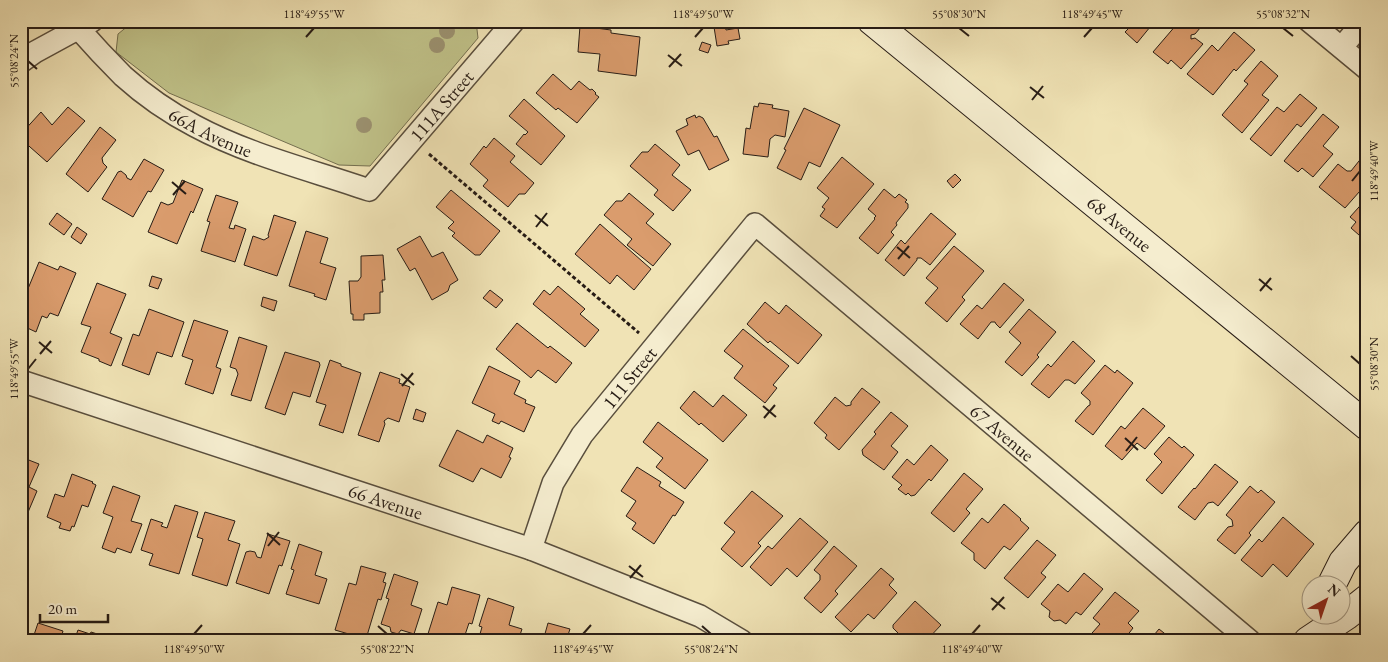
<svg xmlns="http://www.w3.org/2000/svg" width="1388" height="662" viewBox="0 0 1388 662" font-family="'EB Garamond',serif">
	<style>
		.green { fill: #c0c289; stroke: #746f4f }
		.building { fill: #da9c6d; stroke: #271c15 }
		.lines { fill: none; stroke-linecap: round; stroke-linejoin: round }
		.street-casing { stroke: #594e3d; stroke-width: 24 }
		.secondary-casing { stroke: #271c15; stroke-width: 30 }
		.path { stroke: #271c15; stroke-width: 3; stroke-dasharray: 4 2.5; stroke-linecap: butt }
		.street { stroke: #f5edcf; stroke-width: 21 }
		.secondary { stroke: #f5edcf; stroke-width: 28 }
		.tree { fill: #9b9170 }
		.ticks { fill: none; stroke: #271c15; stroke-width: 2 }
		.labels { text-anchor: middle; stroke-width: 4.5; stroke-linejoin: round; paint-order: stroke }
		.street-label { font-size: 19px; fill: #271c15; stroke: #f5edcf }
		.neatline { fill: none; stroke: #271c15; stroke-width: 2 }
		.ticks-label { font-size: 12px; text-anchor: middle; fill: #271c15 }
	</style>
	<rect width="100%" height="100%" fill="#f0e3b5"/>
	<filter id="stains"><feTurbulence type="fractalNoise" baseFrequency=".004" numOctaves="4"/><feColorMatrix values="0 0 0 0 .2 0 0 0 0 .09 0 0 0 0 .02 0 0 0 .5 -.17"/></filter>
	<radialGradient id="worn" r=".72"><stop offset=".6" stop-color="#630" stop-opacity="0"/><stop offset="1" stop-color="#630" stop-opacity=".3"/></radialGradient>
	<path class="green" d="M134,21H476L478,38L370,166L339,165L169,93L116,52L118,34Z"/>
	<g class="building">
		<path d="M1125,21H1155L1137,43L1125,32L1131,26Z"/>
		<path d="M1176,21H1206L1195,34L1191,35V39L1195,38L1203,44L1181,69L1171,60L1168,64L1153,52L1177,24Z"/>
		<path d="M725,25L726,30L738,28L740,39L728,41L729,44L717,46L714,27Z"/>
		<path d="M580,26L611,30V33L640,37L636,76L598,71L600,54L578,52Z"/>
		<path d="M1234,32L1255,50L1236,71L1234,69L1213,95L1187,74L1212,45L1218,51Z"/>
		<path d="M702,42L711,45L708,53L699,50Z"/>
		<path d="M1261,61L1278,76L1262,95L1269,100L1242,133L1222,115L1248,84L1244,81Z"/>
		<path d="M553,74L571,90L579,81L590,90L592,89L596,93L595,94L599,97L577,123L558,108L556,110L536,93Z"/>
		<path d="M1300,94L1317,108L1301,127L1297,124L1271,156L1250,139L1277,107L1284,112Z"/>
		<path d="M524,99L565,136L541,165L516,144L524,134L525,135L528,132L509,116Z"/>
		<path d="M759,103L773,105L772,108L789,111L785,137L775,135L770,139L768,157L743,154L746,128L750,129L754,106L758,107Z"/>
		<path d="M68,107L85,121L47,162L21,139V134L41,112L52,125Z"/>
		<path d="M804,108L840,125L820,167L809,162L801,180L777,168L786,150L784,149Z"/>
		<path d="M1323,114L1339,127L1323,146L1333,154L1313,177L1302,168L1298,172L1284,161Z"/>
		<path d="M695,115L696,118L699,116L703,118L714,137L717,136L729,160L709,170L699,150L688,155L676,131L688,125L686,119Z"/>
		<path d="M100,127L116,140L102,158L103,163L107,167L88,192L66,174Z"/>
		<path d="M494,138L515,156L510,162L534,183L525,194H519L508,207L483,186L488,180L470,164L484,146L486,148Z"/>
		<path d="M655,144L680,165L672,175L691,190L673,211L654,195L658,190L630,166L642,152H648Z"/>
		<path d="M1367,151V183L1345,208L1319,187L1338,164L1347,171H1351Z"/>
		<path d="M842,157L874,184L837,228L820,216L825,209L822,207L829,198L817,188Z"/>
		<path d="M144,159L164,170L151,192L148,191L133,217L102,199L118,172L121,171L126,175L127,178L131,180Z"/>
		<path d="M955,174L961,180L953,188L947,181Z"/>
		<path d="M182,180L203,189L193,213L191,211L177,244L148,232L161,202L168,205L173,203Z"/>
		<path d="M884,189L895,198L899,194L907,200L905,202L908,204V208L896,223L897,225L891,232L894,235L878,254L859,238L875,219L874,218L876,216L868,209Z"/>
		<path d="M451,190L500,231L480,255H475L452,236L455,233L448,228L454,222L436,207Z"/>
		<path d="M629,193L654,214L646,223L671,244L653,266L627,245L632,239L604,215L616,201H622Z"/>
		<path d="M216,195L238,202L229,228L234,229L235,225L246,229L235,262L201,251L210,222L207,221Z"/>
		<path d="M1367,198V242L1351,228L1356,222L1350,217Z"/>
		<path d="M57,213L72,224L64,235L49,224Z"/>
		<path d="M931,213L956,234L930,265L921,258H917V260L904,276L885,260L901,240L905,244Z"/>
		<path d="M274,215L296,222L277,276L244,265L253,236L264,240L269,237L268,235Z"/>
		<path d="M600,224L651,269L634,290L617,275L610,284L575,254Z"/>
		<path d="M77,227L87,234L81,244L71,237Z"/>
		<path d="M306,231L328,238L320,263L336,268L326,300L314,296L315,294L289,286Z"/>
		<path d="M420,236L432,257L443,252L458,280L450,285L448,291L432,300L415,268L410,271L397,249Z"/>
		<path d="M954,246L984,271L962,297L965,300L947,322L925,303L938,288L926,278Z"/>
		<path d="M383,255L385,280H382L383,292H380V313L364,314V320H353V314H351L349,281H358L361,277V256Z"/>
		<path d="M39,262L58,270L60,266L76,273L58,316L50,313L47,318L42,316L36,332L21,325V294L25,296Z"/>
		<path d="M152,276L162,279L158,289L149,286Z"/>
		<path d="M97,283L126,294L110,333L122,338L111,366L99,361V359L81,352L91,327L81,324Z"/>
		<path d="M1004,283L1024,300L1000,328L996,324L995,322H991L978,339L960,324L977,305L982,309Z"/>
		<path d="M558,286L585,309L580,314L599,330L585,347L533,304L544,290L550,295Z"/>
		<path d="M490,290L503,300L496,308L483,298Z"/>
		<path d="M263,297L277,301L274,311L261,306Z"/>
		<path d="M765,302L779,314L786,305L822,335L798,364L770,341L768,343L747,324Z"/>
		<path d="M149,309L184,322L172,357L157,352L149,375L122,365L133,334L139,336Z"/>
		<path d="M1029,309L1056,332L1037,355L1039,357L1022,376L1005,362L1021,343L1009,332Z"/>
		<path d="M194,320L228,331L216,367L221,369L213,394L185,384L193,360L182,356Z"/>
		<path d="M517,323L548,348L550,346L572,363L556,383L538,370L531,378L496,349Z"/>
		<path d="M743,329L789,366L773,385L777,388L765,403L734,378L743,366L724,351Z"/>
		<path d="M239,337L267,346L251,401L231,395L238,374L236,369L230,367Z"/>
		<path d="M1073,341L1095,361L1075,384L1069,380H1065L1049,398L1031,384L1048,364L1051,367Z"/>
		<path d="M285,352L319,362L320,365L310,397L293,392L285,415L265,408Z"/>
		<path d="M330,360L341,364V366L361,373L343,433L319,425L326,405L316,402Z"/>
		<path d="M1105,365L1115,373L1117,370L1133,383L1093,435L1075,421L1088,406L1090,405V401L1081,393Z"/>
		<path d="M489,366L520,381L514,394L526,400L525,403L535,407L524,432L501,421L499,424L492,421L495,414L472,403Z"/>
		<path d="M380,372L400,379L399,383L410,387L399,422L388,418L384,421L385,424L379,442L358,435Z"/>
		<path d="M862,388L880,402L839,450L825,438L827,435L814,423L835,397L846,406L851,405V402Z"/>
		<path d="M694,391L713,407L723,395L747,415L723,442L701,423L699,425L680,408Z"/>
		<path d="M1143,408L1165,426L1145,449L1137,443L1122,460L1105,446L1121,426L1125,429Z"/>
		<path d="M416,409L426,413L423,422L413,419Z"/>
		<path d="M891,412L908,426L891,446L898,452L884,470L863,455L862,450L876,434L874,432Z"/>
		<path d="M658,422L708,460L685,489L656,467L663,458L643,442Z"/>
		<path d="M457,430L483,443L487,435L513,448L509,457L511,458L501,478L481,468L473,482L439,466Z"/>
		<path d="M1169,437L1182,448L1184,446L1194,455L1162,494L1146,480L1162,462L1154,454Z"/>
		<path d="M931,445L948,460L931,481L929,479L915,495L911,496L908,493L906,495L898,489L902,485L892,477L907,459L914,465Z"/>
		<path d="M21,457L39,464L29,487L37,491L26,517L21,515Z"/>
		<path d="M1215,464L1238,482L1218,506L1213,502L1208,503L1195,520L1178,507L1194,488L1195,489Z"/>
		<path d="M637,467L661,482L659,486L684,502L675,516L673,515L654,544L632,529L636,523L626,516L636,501L621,491Z"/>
		<path d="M964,473L983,489L966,509L970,513L954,532L931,513Z"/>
		<path d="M72,474L93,482L92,483L96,485L88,507L82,505L74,527L72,526L70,531L59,528L61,523L47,517L55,494L64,497Z"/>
		<path d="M113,486L140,496L131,521L142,524L131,553L117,548L115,553L102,548L113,517L103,513Z"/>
		<path d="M1250,486L1258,493L1261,490L1275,502L1249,533L1251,535L1235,554L1217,540L1228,527L1233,526L1232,520L1226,515Z"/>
		<path d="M752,491L783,516L758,543L761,546L742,567L721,549L735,532L724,523Z"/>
		<path d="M1004,504L1021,519L1020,520L1029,528L1010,550L1004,546L985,569L974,560V553L961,543L982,518L988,523Z"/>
		<path d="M175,505L198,512L179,574L149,565L153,554L141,550L151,519L163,523L161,526L167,528Z"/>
		<path d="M205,512L235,521L228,540L240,544L227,586L192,575L203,539L197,537Z"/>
		<path d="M1283,517L1314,544L1287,577L1273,564L1262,577L1241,560L1259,539L1262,542Z"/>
		<path d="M800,518L828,542L797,577L787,568L771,586L750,567L768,546L772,549Z"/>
		<path d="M268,534L290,541L282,566L279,565L269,594L236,583L246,552L250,551L255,552L257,557L261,558Z"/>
		<path d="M1037,540L1056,555L1041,573L1046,577L1028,598L1004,578Z"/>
		<path d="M299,544L322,552L315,575L327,579L319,604L286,594L294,570L291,569Z"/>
		<path d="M834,546L857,566L835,591L838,594L821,613L804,598L820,580V575L814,570Z"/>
		<path d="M361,566L386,573L383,582L386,583L381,600L378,599L366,639L335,630L349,583L356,585Z"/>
		<path d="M881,568L894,579L889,585L897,593L874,619L868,614L851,632L835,617Z"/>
		<path d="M1084,573L1103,589L1081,615L1076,612L1066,624L1060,620L1054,621L1049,617L1050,611L1041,604L1058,584L1068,592Z"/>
		<path d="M394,574L418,582L411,605L422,609L414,634L401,630L398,634L391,632L390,627L381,624L389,599L386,598Z"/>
		<path d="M452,587L480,595L472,624L469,623L463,641H439L427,637L438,602L447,605Z"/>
		<path d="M1115,592L1139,611L1128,623L1133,628L1123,641H1085L1100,624L1093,618Z"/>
		<path d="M488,598L514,607L509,625L522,629L518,641H478L482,627L479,626Z"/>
		<path d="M915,601L941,625L926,641H895L898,637V633L893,628V625Z"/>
		<path d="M38,623L63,631L60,641H32Z"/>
		<path d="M548,623L570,629L566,641H543Z"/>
		<path d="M1159,629L1174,641H1149Z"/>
		<path d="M78,630L90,634L91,632L110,638V641H74Z"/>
		<path d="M586,634L604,641H583Z"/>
	</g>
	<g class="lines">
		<g class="street-casing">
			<g id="street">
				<path d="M1309,21L1367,69"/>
				<path id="s1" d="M79,29C93,45 108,61 123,76C144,95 170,113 195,126C249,155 311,170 369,190L514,21"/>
				<path d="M1342,47L1364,21"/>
				<path d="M21,62L35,52L92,21"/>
				<path id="s2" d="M21,381L531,549L700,616L742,641"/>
				<path id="s3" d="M531,549L553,483L582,435L755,224L1250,641"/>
			</g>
		</g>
		<g class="secondary-casing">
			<g id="secondary">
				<path id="s4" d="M872,21L1367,426"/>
				<path d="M1332,584L1343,562L1367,534"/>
				<path d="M1308,641L1347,615L1367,599"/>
			</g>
		</g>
		<path class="path" d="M429,154L639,333"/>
		<use href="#street" class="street"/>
		<use href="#secondary" class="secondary"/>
	</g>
	<g class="tree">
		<circle cx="447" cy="31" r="8"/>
		<circle cx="437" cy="45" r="8"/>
		<circle cx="364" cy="125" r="8"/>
	</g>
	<path class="ticks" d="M959,28L969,36M1283,28L1293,36M306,37L314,28M695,37L703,28M1084,37L1092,28M668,55L682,66M28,61L37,69M669,67L681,54M1030,87L1044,98M1032,100L1043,86M1352,181L1360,171M172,182L186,194M173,195L185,181M535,215L548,226M536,227L547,213M897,247L910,258M898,259L909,246M1259,279L1272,290M1260,291L1271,278M39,342L52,353M40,354L51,341M1351,356L1360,364M28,369L36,359M401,374L414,385M402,386L413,373M763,406L776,417M764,418L775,405M1125,438L1138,450M1126,451L1137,437M267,533L280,545M268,546L279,532M629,566L643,577M630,578L641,565M991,598L1005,609M992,610L1004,597M378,626L387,634M702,626L711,634M194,634L202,625M583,634L591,625M972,634L980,625"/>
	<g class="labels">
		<g class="street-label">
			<text dy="7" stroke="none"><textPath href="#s1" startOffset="449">111A Street</textPath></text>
			<text dy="7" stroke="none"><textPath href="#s1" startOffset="169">66A Avenue</textPath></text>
			<text dy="7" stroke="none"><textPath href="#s4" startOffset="320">68 Avenue</textPath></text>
			<text dy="7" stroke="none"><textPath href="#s3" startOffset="200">111 Street</textPath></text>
			<text dy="7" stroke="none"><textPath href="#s3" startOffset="722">67 Avenue</textPath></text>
			<text dy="7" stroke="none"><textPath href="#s2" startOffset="384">66 Avenue</textPath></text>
		</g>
	</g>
	<rect width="1388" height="662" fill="none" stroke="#f0e3b5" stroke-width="55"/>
	<g transform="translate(1326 600) rotate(40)"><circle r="24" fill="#f5edcf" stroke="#a39985"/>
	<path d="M0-4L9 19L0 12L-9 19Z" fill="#8f2418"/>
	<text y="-8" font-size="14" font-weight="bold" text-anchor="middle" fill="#271c15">N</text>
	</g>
	<path d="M40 614v8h68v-8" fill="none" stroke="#271c15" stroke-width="2.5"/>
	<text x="48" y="614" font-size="15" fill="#271c15" stroke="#f5edcf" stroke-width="4" paint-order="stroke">20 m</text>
	<rect x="28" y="28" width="1332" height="606" class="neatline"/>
	<g class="ticks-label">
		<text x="314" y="18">118°49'55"W</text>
		<text x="703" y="18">118°49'50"W</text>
		<text x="959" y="18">55°08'30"N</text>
		<text x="1092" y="18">118°49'45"W</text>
		<text x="1283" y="18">55°08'32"N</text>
		<text transform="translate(14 61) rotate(-90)" y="4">55°08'24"N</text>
		<text transform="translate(1374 171) rotate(-90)" y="4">118°49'40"W</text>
		<text transform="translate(1374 364) rotate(-90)" y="4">55°08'30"N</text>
		<text transform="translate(14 369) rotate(-90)" y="4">118°49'55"W</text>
		<text x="194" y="653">118°49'50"W</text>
		<text x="387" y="653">55°08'22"N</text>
		<text x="583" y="653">118°49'45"W</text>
		<text x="711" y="653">55°08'24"N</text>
		<text x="972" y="653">118°49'40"W</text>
	</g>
	<rect width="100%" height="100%" filter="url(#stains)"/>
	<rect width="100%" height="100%" fill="url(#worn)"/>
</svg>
